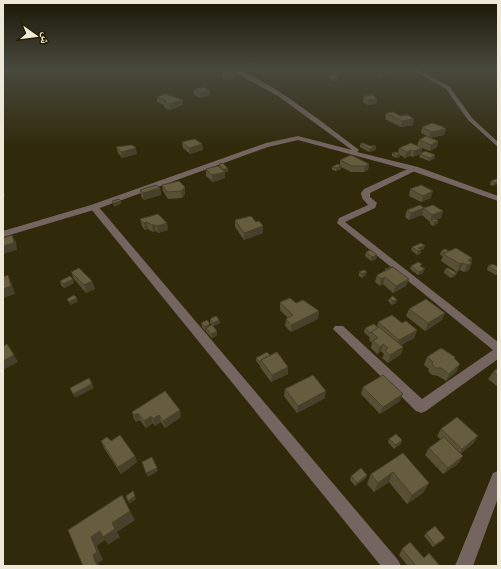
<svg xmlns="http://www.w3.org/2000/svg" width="501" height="569" viewBox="0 0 501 569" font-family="Commissioner,'Noto Naskh Arabic',sans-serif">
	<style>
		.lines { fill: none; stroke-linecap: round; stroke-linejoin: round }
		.minor { fill: #746560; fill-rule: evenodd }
		.tertiary { fill: #746560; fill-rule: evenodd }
		.wall { fill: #575035 }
		.shaded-wall { fill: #47412b }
		.building { fill: #655d3e; stroke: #47412b }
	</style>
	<rect width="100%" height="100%" fill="#30290a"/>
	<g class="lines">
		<g class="minor">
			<path d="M411,69H417L450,87L472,118L498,142V147L468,120L446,89Z"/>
			<path d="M412,167L419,169L370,193V197L377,203L375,208L345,222L498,342V359L426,411L421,413L416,411L333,329L335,326H343L422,399L493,350L337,223L339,218L368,205L362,198L361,193L364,189Z"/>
			<path d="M91,205H97L398,560L401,566H381L91,209Z"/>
			<path d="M498,471V498L473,566H455L493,473Z"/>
		</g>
		<path class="tertiary" d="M228,69C258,69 332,130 358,149L359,150L357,152L418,167L498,196V201L412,171L298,140L268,147L97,209L3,237V231L91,205L266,143L298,136L352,150L278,96Z"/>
	</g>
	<g class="wall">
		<path d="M376,69H391L393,70L392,75L380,77L375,74Z"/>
		<path d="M222,73L235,74V79L225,80L223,78Z"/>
		<path d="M329,76L339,78V80L333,81L329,78Z"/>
		<path d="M193,90L210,95L200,98L194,95Z"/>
		<path d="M364,96L377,99L376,104L368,105L363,102Z"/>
		<path d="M157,97L183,105L170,110L164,107V105L157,102Z"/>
		<path d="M386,113L400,116L413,125L401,127L385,119Z"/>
		<path d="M422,127L446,129L444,135L430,138L438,141L437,147L430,151L422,148L421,153L435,158L429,161L419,157L420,154L413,157L410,156L405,158L400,155V157L396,158L392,156V153H398L399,148L417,146L419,140L429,137L421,133Z"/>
		<path d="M182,142L202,144L203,150L190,154L183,148Z"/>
		<path d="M360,144L376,150L369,152L360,147Z"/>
		<path d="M116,147L137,154L122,158L118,153Z"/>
		<path d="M340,160L369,164L368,170L364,172H351L341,167V169L336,171L332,170V167L340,165Z"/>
		<path d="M219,164L228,172H225V178L213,182L206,176V169L219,167Z"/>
		<path d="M498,179L493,186L490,185L491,181Z"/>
		<path d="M162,185L185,187V194L182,198L168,199L163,191Z"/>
		<path d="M160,188L161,195L144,200L141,196L140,190Z"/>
		<path d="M410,189L431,198L421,202L409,196Z"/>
		<path d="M424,208L443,211L441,218L436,220L438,221L437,224L433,226L430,224V222L422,215L409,220L405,217L407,210Z"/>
		<path d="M140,219L167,223L168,230L158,233L156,231L153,232L148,229L145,230L142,226Z"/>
		<path d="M235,220L256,222L263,233L244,240L235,227Z"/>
		<path d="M412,247L424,249L421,250L420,254L417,255L411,250Z"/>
		<path d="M441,251H449L472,258L469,270L464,272L460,270L457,272L441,261L443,256L440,255Z"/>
		<path d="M366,252L377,255L376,259L371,261L365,256Z"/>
		<path d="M411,266L421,267L423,273L418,275L410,269Z"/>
		<path d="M488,266L498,267V274L496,275L487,270Z"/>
		<path d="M385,269L409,279L406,286L393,293L383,284L380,286L375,282L377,275L385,271Z"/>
		<path d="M445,269L457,273L455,276L451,278L444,273Z"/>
		<path d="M71,272L92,281L95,289L86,293L74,279Z"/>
		<path d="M359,272L366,275L362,278L359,276Z"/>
		<path d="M73,279L74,283L64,288L61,285L60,281Z"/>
		<path d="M390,298L397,300L396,303L392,305L388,301Z"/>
		<path d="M280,302L296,303L319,311L318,319L291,332L285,326L286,319L288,318L280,310Z"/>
		<path d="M409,309L442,320L425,331L406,316Z"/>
		<path d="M210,319L219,320L220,323L213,326L210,323Z"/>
		<path d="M378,322L402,323L417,330L414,338L401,345L403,347L401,354L388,363L382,358L384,354L381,351L377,354L371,348L372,343L369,340L370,336L369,337L364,332L365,328L377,327Z"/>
		<path d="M201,323L211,326L217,331V335L212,338L206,332V330L205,331L202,327Z"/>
		<path d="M427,357L454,359L457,371L446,381L438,376L432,375L428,371L429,369L424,365Z"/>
		<path d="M256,358L288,374L271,382L260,367V365V366L256,361Z"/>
		<path d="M498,368V387L488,379L493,372Z"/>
		<path d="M363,387L400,401L380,414L361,394Z"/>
		<path d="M285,389L325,398L297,413L284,396Z"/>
		<path d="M132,412L181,417L165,428L161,422L155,426L153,423L146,428L140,420L136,422L134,419Z"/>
		<path d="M441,429L474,443L461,453L459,463L443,474L425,455L429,448L441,440L437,436Z"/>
		<path d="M389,439L402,440L401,444L394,449L388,442Z"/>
		<path d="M101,441H111L135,456L137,462L121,474L104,448Z"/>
		<path d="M403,453L429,483L423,493L407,504L389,482L374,492L367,484L371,474Z"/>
		<path d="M367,475L366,478L355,486L350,480L351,476Z"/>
		<path d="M426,533L442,541L433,547L424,536Z"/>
		<path d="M402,549L424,558L440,566H408L399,555Z"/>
	</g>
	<g class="shaded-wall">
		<path d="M393,70L392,75L380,77L381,72Z"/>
		<path d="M235,74V79L225,80V75Z"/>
		<path d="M339,78V80L333,81V79Z"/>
		<path d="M210,90V95L200,98V93Z"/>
		<path d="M377,99L376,104L368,105V100Z"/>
		<path d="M183,100V105L170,110L169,104Z"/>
		<path d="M414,119L413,125L401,127L402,121Z"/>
		<path d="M446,129L444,135L429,138L431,132Z"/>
		<path d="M438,141L437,147L430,151L431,145Z"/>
		<path d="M202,144L203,150L190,154L189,148Z"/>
		<path d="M376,146V150L369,152L370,149Z"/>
		<path d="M136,148L137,154L122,158L121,152Z"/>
		<path d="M422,148L420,154L413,157L414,151Z"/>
		<path d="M411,150L410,156L405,158L407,152Z"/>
		<path d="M400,154V157L396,158L397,155Z"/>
		<path d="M435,155V158L429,161L430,158Z"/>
		<path d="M369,164L368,170L364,172L365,166Z"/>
		<path d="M341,166V169L336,171V168Z"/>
		<path d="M223,169H228V172H225V178L213,182L212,175L223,172Z"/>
		<path d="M498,181V184L493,186L495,183Z"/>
		<path d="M185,187V194L182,198L181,191Z"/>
		<path d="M160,188L161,195L144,200L143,193Z"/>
		<path d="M3,189L5,196L3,197Z"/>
		<path d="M433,191L431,198L421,202L423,196Z"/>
		<path d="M121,201V204L114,207L113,203Z"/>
		<path d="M424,208L422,215L409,220L411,213Z"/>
		<path d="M443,211L441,218L432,221L431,220L430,222L432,215Z"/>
		<path d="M438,221L437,224L433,226L434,222Z"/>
		<path d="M147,222L148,229L145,230L144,223Z"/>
		<path d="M167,223L168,230L158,233L157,226Z"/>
		<path d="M152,225H155L156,231L153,232Z"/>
		<path d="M263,226V233L244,240V233Z"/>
		<path d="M12,235L16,242L17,250L3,254V246Z"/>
		<path d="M425,246L424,249L421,250L420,254L417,255L418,248Z"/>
		<path d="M377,255L376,259L371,261L372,257Z"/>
		<path d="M472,258L470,264L472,263L469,270L464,272L467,265L468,260Z"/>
		<path d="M463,263L460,270L457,272L460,264Z"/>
		<path d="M425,269L423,273L418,275L419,272Z"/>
		<path d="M367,272L366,275L362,278V274Z"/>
		<path d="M457,273L455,276L451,278L453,275Z"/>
		<path d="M8,275L11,282L15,294L3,298V289Z"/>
		<path d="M385,277L383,284L380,286L381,279Z"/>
		<path d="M73,279L74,283L64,288L63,284Z"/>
		<path d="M409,279L406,286L393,293L396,286Z"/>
		<path d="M92,281L95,289L86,293L84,285Z"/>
		<path d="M77,298L78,302L70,305L69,302Z"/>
		<path d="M397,300L396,303L392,305L393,301Z"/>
		<path d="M319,311L318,319L291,332V325Z"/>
		<path d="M445,313L442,320L425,331L428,323Z"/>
		<path d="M219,320L220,323L213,326V323Z"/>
		<path d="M210,324L211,328H206V330L205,331V327Z"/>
		<path d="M417,330L414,338L396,348L399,340Z"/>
		<path d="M217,331V335L212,338L211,334Z"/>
		<path d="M383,344L381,351L377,354L380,347Z"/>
		<path d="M403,347L401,354L388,363L390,355Z"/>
		<path d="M14,355L18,362L3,370V361Z"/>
		<path d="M460,364L457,371L446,381L449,374Z"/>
		<path d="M288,367V374L271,382L272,375Z"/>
		<path d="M92,384L94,388L75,398L73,394Z"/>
		<path d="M326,391L325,398L297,413L298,406Z"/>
		<path d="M403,394L400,401L380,414L383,407Z"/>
		<path d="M180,410L181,417L165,428L163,421Z"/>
		<path d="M138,413L140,420L136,422L134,415Z"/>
		<path d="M159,415L161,422L155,426L153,419Z"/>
		<path d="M151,416L153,423L146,428L144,421Z"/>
		<path d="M478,436L474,443L458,456L462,449Z"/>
		<path d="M402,440L401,444L394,449L396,445Z"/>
		<path d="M135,456L137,462L121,474L118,467Z"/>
		<path d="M463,456L459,463L443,474L448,468Z"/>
		<path d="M157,468L158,471L148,477L146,473Z"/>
		<path d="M393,472L389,482L374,492L378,483Z"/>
		<path d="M367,475L366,478L355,486L357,483Z"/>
		<path d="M429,483L423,493L407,504L412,495Z"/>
		<path d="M135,496L136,499L129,504L128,501Z"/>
		<path d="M130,511L135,520L117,532L120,537L108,545L105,540L97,546L103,560L98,563L100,566H97L93,555L91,537Z"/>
		<path d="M445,538L442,541L433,547L435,545Z"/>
	</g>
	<g class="building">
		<path d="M377,69H391L393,70L381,72Z"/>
		<path d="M232,72L235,74L225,75L222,73Z"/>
		<path d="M335,75L339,78L333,79L329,76Z"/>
		<path d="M203,87L210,90L200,93L193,90Z"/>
		<path d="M165,94L183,100L169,104L164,102L167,101L157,97Z"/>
		<path d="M373,95L377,99L368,100L364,96Z"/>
		<path d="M393,112L400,116L408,115L414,119L402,121L386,113Z"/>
		<path d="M432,123L441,126L446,129L431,132L422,127Z"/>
		<path d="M426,136L438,141L431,145L419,140Z"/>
		<path d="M195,139L202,144L189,148L182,142Z"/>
		<path d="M363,143L370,146H376L370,149L360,144Z"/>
		<path d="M411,143L422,148L414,151L411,150L407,152L399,148Z"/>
		<path d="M132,145L136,148L121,152L116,147Z"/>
		<path d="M425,151L435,155L430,158L420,154Z"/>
		<path d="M396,152L400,154L397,155L392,153Z"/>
		<path d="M351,155L369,164L365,166H352L340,160Z"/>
		<path d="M223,163L228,169H223L219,164Z"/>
		<path d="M338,164L341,166L336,168L332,167Z"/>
		<path d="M218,166L225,172L212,175L206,169Z"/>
		<path d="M496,179H498V181L495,183L491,181Z"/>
		<path d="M179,181L185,187L181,191L167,192L162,185Z"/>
		<path d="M156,185L160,188L143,193L140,190Z"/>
		<path d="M421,185L433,191L423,196L410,189Z"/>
		<path d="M119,199L121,201L113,203L112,201Z"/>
		<path d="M420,205L424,208L433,205L443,211L432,215L424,208L411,213L407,210Z"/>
		<path d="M158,214L167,223L157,226L155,225H152L147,222L144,223L140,219Z"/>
		<path d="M251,216L256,222L259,221L263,226L244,233L235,220Z"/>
		<path d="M435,219L438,221L434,222L431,220Z"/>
		<path d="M12,235L14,243L3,246V238Z"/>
		<path d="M421,243L425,246L418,248L421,250L418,251L412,247Z"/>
		<path d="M456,248L472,258L468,260L472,263L467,265L463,263L460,264L443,254Z"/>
		<path d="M445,249L449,251L445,253L441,251Z"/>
		<path d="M371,250L377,255L372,257L366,252Z"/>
		<path d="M418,262L422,264L420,266L425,269L419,272L411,266Z"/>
		<path d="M493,264L498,267V272L488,266Z"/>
		<path d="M392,267H393L387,270L385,269Z"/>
		<path d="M393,267L409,279L396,286L385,277L381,279L377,275Z"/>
		<path d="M79,268L92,281L84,285L71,272Z"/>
		<path d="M448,268L457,273L453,275L445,269Z"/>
		<path d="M364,270L367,272L362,274L359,272Z"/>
		<path d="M8,275L11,286L3,289V277Z"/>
		<path d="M70,276L73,279L63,284L60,281Z"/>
		<path d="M74,295L77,298L69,302L67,299Z"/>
		<path d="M393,296L397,300L393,301L390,298Z"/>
		<path d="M290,298L296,303L303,300L319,311L291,325L286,319L293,315L280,302Z"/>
		<path d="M426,299L445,313L428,323L409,309Z"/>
		<path d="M392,315L402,323L406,321L417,330L399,340L378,322Z"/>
		<path d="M216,316L219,320L213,323L210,319Z"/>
		<path d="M207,320L210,324L205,327L201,323Z"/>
		<path d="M374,324L378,328L370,333L365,328Z"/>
		<path d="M212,325L217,331L211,334L206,328Z"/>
		<path d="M379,327L403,347L390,355L385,351L388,348L383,344L380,347L373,341L378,338L371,332Z"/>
		<path d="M7,344L14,355L3,361V346Z"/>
		<path d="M441,348L455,357L454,358L460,364L449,374L441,368H435L432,363L433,362L427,357Z"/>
		<path d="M267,352L270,355L261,360V362H260L256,358Z"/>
		<path d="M277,352L288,367L272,375L261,360Z"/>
		<path d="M498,368V376L493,372Z"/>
		<path d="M313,375L326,391L298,406L285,389Z"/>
		<path d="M383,375L403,394L383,407L363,387Z"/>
		<path d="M89,378L92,384L73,394L70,388Z"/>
		<path d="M165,391L180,410L163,421L159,415L153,419L151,416L144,421L138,413L134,415L132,412Z"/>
		<path d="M457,417L478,436L462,449L441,429Z"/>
		<path d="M396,434L402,440L396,445L389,439Z"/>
		<path d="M120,435L135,456L118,467L101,441L107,437L111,441Z"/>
		<path d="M444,437L463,456L448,468L429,448Z"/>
		<path d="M403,453L429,483L412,495L393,472L378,483L371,474Z"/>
		<path d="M152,457L157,468L146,473L142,462Z"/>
		<path d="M361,468L367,475L357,483L351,476Z"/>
		<path d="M133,491L135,496L128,501L126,496Z"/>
		<path d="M122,495L130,511L112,523L115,529L103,537L100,531L91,537L97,552L93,555L97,566H83L68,530Z"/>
		<path d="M435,526L445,538L435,545L426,533Z"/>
		<path d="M410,542L424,558L429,553L440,566H416L402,549Z"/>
	</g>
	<linearGradient id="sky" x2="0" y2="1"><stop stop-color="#1a1706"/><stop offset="0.46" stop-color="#48493e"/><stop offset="1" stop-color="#48493e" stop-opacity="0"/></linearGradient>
	<rect width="501" height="149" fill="url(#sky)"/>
	<rect width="501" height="569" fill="none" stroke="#ede8d7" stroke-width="8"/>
	<g transform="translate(36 36) rotate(104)" stroke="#261f01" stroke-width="3" paint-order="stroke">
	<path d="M0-3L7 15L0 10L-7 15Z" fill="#ede8d7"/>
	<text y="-6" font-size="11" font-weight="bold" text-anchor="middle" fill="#ede8d7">ش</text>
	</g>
</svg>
